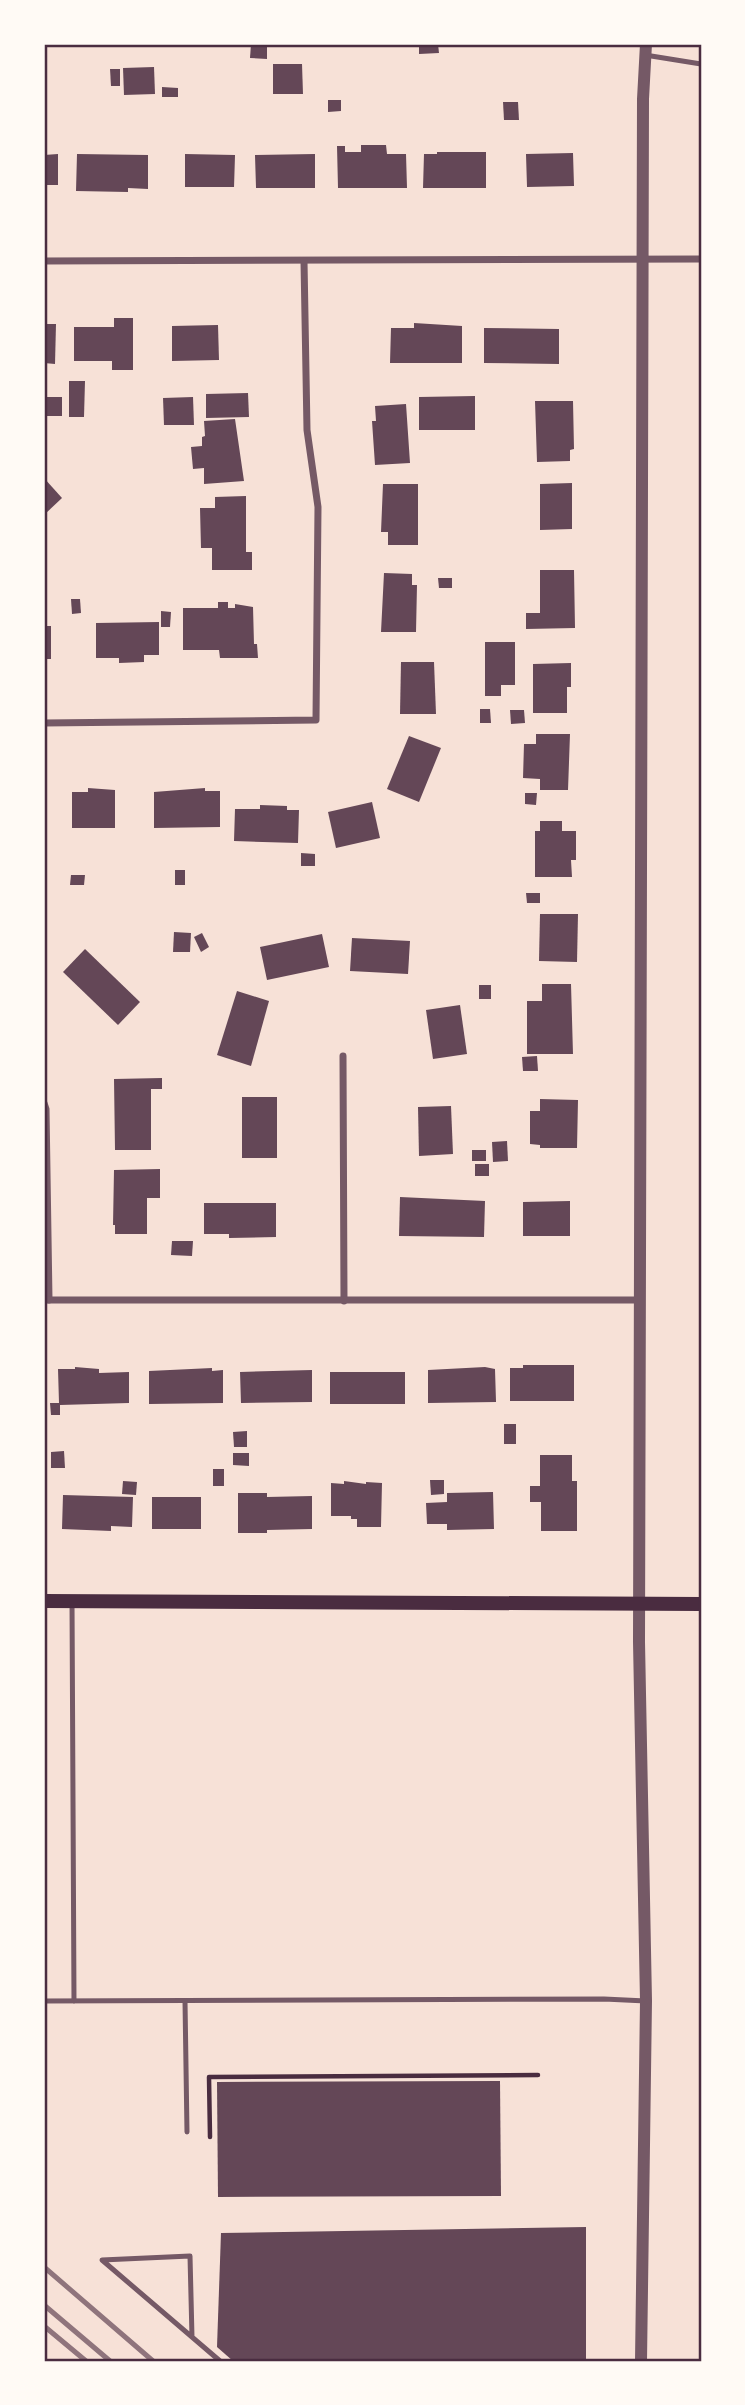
<svg xmlns="http://www.w3.org/2000/svg" width="745" height="2405" viewBox="0 0 745 2405" font-family="Roboto,sans-serif">
	<style>
		.building { fill: #644757 }
		.lines { fill: none; stroke-linecap: round; stroke-linejoin: round }
		.path { stroke: #4a2c40; stroke-width: 4.5 }
		.service { stroke: #755966; stroke-width: 5 }
		.minor { stroke: #755966; stroke-width: 7 }
		.tertiary { stroke: #755966; stroke-width: 12 }
		.secondary { stroke: #4a2c40; stroke-width: 14 }
		.rail { stroke: #8f747c; stroke-width: 5 }
		.neatline { fill: none; stroke: #4a2c40; stroke-width: 2.5 }
	</style>
	<rect width="100%" height="100%" fill="#f7e1d7"/>
	<g class="building">
		<path d="M251,44H267V59L250,58Z"/>
		<path d="M419,44H438L439,53L419,54Z"/>
		<path d="M273,64H302L303,94H273Z"/>
		<path d="M154,67L155,94L124,95L123,68Z"/>
		<path d="M110,69H120V86H111Z"/>
		<path d="M162,87L178,88V97H162Z"/>
		<path d="M328,100H341V111L328,112Z"/>
		<path d="M503,102H518L519,120H504Z"/>
		<path d="M361,145H386L387,154H406L407,188H338L337,146H345V152H361Z"/>
		<path d="M437,152H486V188H423L424,154H437Z"/>
		<path d="M573,153L574,186L527,187L526,154Z"/>
		<path d="M58,154V185H44V155Z"/>
		<path d="M77,154L148,155V189L128,188V192L76,191Z"/>
		<path d="M185,154L235,155L234,187H185Z"/>
		<path d="M315,154V188H256L255,155Z"/>
		<path d="M114,318H133V370H112V361H74V327H114Z"/>
		<path d="M414,323L462,326V363H390L391,328H414Z"/>
		<path d="M44,324H56L55,364L44,363Z"/>
		<path d="M218,325L219,360L172,361V326Z"/>
		<path d="M484,328L559,329V364L484,363Z"/>
		<path d="M69,381H85L84,417H69Z"/>
		<path d="M248,393L249,417L206,418V394Z"/>
		<path d="M475,396V430H419V397Z"/>
		<rect x="44" y="397" width="18" height="19"/>
		<path d="M193,397L194,425H164L163,398Z"/>
		<path d="M535,401H573L574,449L570,450V461L537,462Z"/>
		<path d="M406,404L410,463L375,465L372,421H376L375,406Z"/>
		<path d="M235,419L244,481L204,484V468L193,469L191,447L202,446V437L205,436L204,421Z"/>
		<path d="M44,478L62,498L44,515Z"/>
		<path d="M572,483V529L540,530V484Z"/>
		<path d="M383,484H418V545H388V532H381Z"/>
		<path d="M246,496V552H252V570H212V548H201L200,508H215V497Z"/>
		<path d="M540,570H574L575,628L526,629V613H540Z"/>
		<path d="M384,573L412,574V585H417L416,632H381Z"/>
		<path d="M438,578H452V588H439Z"/>
		<path d="M71,599H80L81,613L72,614Z"/>
		<path d="M218,602H228V608H235V604L253,607L254,644H257L258,658H220L219,650H183V608H218Z"/>
		<path d="M161,611L171,612L170,627H161Z"/>
		<path d="M159,622V655H144V662L119,663V658H96V623Z"/>
		<rect x="44" y="626" width="7" height="33"/>
		<path d="M485,642H515V685H501V696H485Z"/>
		<path d="M401,662H434L436,714H400Z"/>
		<path d="M571,663V687H567V713H533V664Z"/>
		<path d="M480,709H490L491,723H480Z"/>
		<path d="M510,710H524L525,723L511,724Z"/>
		<path d="M536,734H570L568,790H540V779L523,778L524,744H536Z"/>
		<path d="M409,736L441,748L419,802L387,789Z"/>
		<path d="M88,788L115,790V828H72V792H88Z"/>
		<path d="M205,788V791H220V827L154,828V792Z"/>
		<path d="M525,793H537L536,805L525,804Z"/>
		<path d="M372,802L380,838L336,848L328,812Z"/>
		<path d="M260,805L287,806V810H299L298,843L234,841L235,809H260Z"/>
		<path d="M540,821H562V831H576V860H571L572,877H535V831H540Z"/>
		<path d="M301,853L315,854V866H301Z"/>
		<rect x="175" y="870" width="10" height="15"/>
		<path d="M71,875H85L84,885H70Z"/>
		<path d="M526,893H540V903H527Z"/>
		<path d="M540,914H578L577,962L539,961Z"/>
		<path d="M174,932L191,933L190,952H173Z"/>
		<path d="M202,933L209,947L201,952L194,937Z"/>
		<path d="M322,934L329,967L267,980L260,947Z"/>
		<path d="M352,938L410,941L408,974L350,971Z"/>
		<path d="M85,949L140,1002L118,1025L63,972Z"/>
		<path d="M542,984H571L573,1054H527V1001H542Z"/>
		<rect x="479" y="985" width="12" height="14"/>
		<path d="M237,991L269,1001L251,1066L217,1055Z"/>
		<path d="M460,1005L467,1054L433,1059L426,1010Z"/>
		<path d="M537,1056L538,1071H523L522,1057Z"/>
		<path d="M162,1078V1089H151V1150H115L114,1079Z"/>
		<rect x="242" y="1097" width="35" height="61"/>
		<path d="M540,1099L578,1100L577,1148H540V1145L530,1144V1111H540Z"/>
		<path d="M451,1106L453,1154L419,1156L418,1107Z"/>
		<path d="M507,1141L508,1161L493,1162L492,1142Z"/>
		<rect x="472" y="1150" width="14" height="11"/>
		<rect x="475" y="1164" width="14" height="12"/>
		<path d="M160,1169V1198H147V1234H115V1225H113L114,1170Z"/>
		<path d="M400,1197L485,1201L484,1237L399,1236Z"/>
		<path d="M570,1201V1236H523V1202Z"/>
		<path d="M204,1203H276V1237L229,1238V1234H204Z"/>
		<path d="M172,1241H193L192,1256L171,1255Z"/>
		<path d="M523,1365H574V1401H510V1368H523Z"/>
		<path d="M75,1367L99,1369V1373L129,1372V1403L60,1405V1415H51L50,1403H59L58,1369H75Z"/>
		<path d="M485,1367L495,1369L496,1402L428,1403V1370Z"/>
		<path d="M212,1368V1371L223,1370V1403L149,1404V1371Z"/>
		<path d="M312,1370V1402L241,1403L240,1372Z"/>
		<rect x="330" y="1372" width="75" height="32"/>
		<rect x="504" y="1424" width="12" height="20"/>
		<path d="M247,1431V1447H234L233,1432Z"/>
		<path d="M64,1451L65,1468H51V1452Z"/>
		<path d="M233,1453H249V1466L233,1465Z"/>
		<path d="M540,1455H572V1481H577V1531H541V1502H530V1486H540Z"/>
		<rect x="213" y="1469" width="11" height="17"/>
		<path d="M430,1480H444V1494L431,1495Z"/>
		<path d="M123,1481L137,1482L136,1495L122,1494Z"/>
		<path d="M344,1481L366,1484V1482L382,1483L381,1527H357V1519H351V1516H331V1483L344,1484Z"/>
		<path d="M493,1492L494,1529L447,1530V1524H427L426,1503L447,1502V1493Z"/>
		<path d="M238,1493H267V1497L312,1496V1529L267,1530V1533H238Z"/>
		<path d="M63,1495L133,1497L132,1527L111,1526V1531L62,1529Z"/>
		<rect x="152" y="1497" width="49" height="32"/>
		<path d="M500,2081L501,2196L218,2197L217,2082Z"/>
		<path d="M586,2227V2361H233L217,2347L221,2233Z"/>
	</g>
	<g class="lines">
		<path class="path" d="M210,2137L209,2077L538,2075"/>
		<g class="service">
			<path d="M645,55L701,64"/>
			<path d="M72,1601L74,2001"/>
			<path d="M44,2001L604,1999L646,2001"/>
			<path d="M185,2001L187,2132"/>
			<path d="M192,2337L190,2256L102,2260L220,2361"/>
		</g>
		<g class="minor">
			<path d="M44,261L701,259"/>
			<path d="M44,723L316,720L318,507L307,430L304,261"/>
			<path d="M343,1056L344,1301"/>
			<path d="M44,1103L46,1109L49,1300"/>
			<path d="M44,1300H639"/>
		</g>
		<path class="tertiary" d="M641,2361L646,2001L639,1642L643,99L646,44"/>
		<path class="secondary" d="M44,1601L701,1604"/>
		<g class="rail">
			<path d="M44,2267L153,2361"/>
			<path d="M44,2305L110,2361"/>
			<path d="M44,2326L86,2361"/>
		</g>
	</g>
	<rect width="745" height="2405" fill="none" stroke="#fffaf5" stroke-width="91"/>
	<rect x="46" y="46" width="654" height="2314" class="neatline"/>
</svg>
